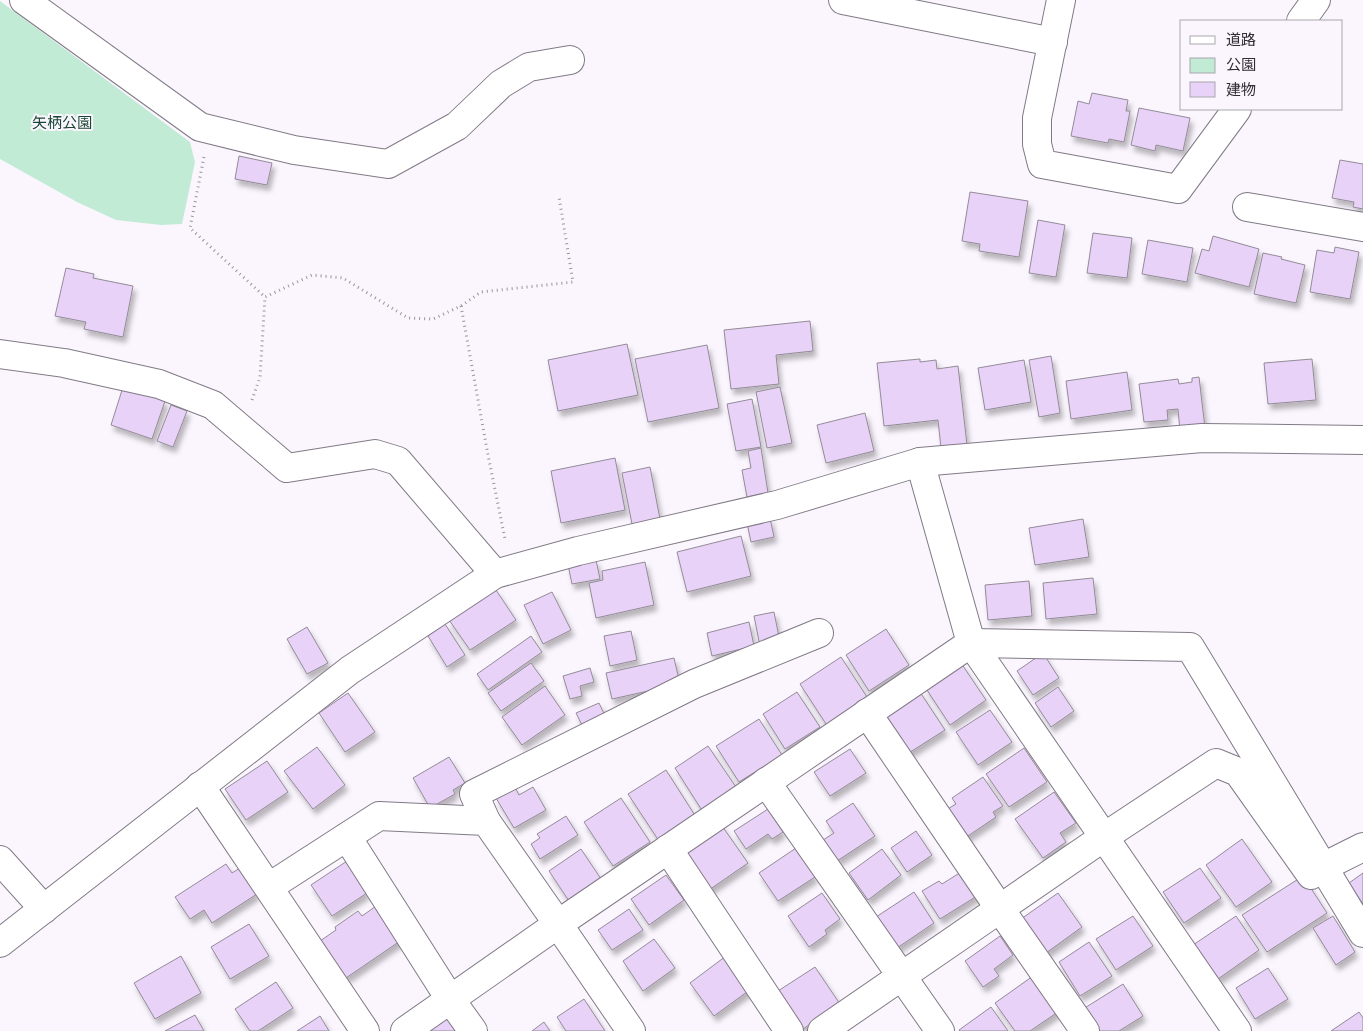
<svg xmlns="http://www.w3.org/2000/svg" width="1363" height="1031" viewBox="0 0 1363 1031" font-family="'Work Sans','Noto Sans JP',sans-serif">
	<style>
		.green { fill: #c1ebd5 }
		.building { fill: #e9d2f8; stroke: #928b97; filter: url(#shadow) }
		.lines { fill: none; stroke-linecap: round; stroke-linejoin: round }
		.minor-casing { stroke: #817a86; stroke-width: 30 }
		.path { stroke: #98949b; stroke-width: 3; stroke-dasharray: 1 4; stroke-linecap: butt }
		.minor { stroke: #fff; stroke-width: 28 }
		.labels { text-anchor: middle; stroke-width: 4; stroke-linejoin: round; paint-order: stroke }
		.park-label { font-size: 15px; fill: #1a4733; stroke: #fbf6fe }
	</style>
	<defs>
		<filter id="shadow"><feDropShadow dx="3" dy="5.5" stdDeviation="2.5" flood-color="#0004"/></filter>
	</defs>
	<rect width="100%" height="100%" fill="#fbf6fe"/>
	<path class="green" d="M0,1L190,142L195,162L182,224L161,225L116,220L77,202L0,159Z"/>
	<g class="building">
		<path d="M1092,93L1128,100L1126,111H1130L1124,142L1109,139L1108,143L1071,136L1078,101L1089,104Z"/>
		<path d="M1139,108L1190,118L1183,151L1156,145L1155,151L1131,145Z"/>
		<path d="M239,156L272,163L267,185L235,179Z"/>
		<path d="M1340,160L1363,164V209L1353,207L1354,202L1332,198Z"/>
		<path d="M970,192L1028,201L1019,257L979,251L980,244L962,241Z"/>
		<path d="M1038,220L1065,225L1056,277L1029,273Z"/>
		<path d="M1093,233L1132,238L1127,278L1087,273Z"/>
		<path d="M1213,236L1259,249L1249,287L1195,273L1202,249L1209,251Z"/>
		<path d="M1148,240L1193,248L1187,282L1142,274Z"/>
		<path d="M1335,247L1359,252L1350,299L1310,292L1317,250L1334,253Z"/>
		<path d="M1263,253L1282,257L1281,259L1305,265L1296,303L1254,294Z"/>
		<path d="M66,268L94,274L93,278L133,286L123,337L84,329L86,322L55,316Z"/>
		<path d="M810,321L813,351L776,355L779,384L731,389L724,330Z"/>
		<path d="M627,344L638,395L558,411L548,360Z"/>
		<path d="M707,345L719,408L648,422L635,359Z"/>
		<path d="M1051,356L1060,413L1039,417L1029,360Z"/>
		<path d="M920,359V362L936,360L937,369L958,366L967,445L941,448L938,420L884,426L877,363Z"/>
		<path d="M1312,359L1316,400L1268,404L1264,363Z"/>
		<path d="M1024,360L1031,402L985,410L978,368Z"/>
		<path d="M1127,372L1132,410L1071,419L1066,381Z"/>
		<path d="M1199,377L1205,428L1180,431L1178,409L1167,410L1168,420L1144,422L1139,384L1178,379L1179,384L1192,382V378Z"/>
		<path d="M123,387L165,401L152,439L111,425Z"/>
		<path d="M780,387L792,443L767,448L756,392Z"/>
		<path d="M752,399L761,447L736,451L727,404Z"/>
		<path d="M171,405L187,411L173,447L157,441Z"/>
		<path d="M865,413L874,451L826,463L817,425Z"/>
		<path d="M761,448L768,493L747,497L742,470L751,468L748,451Z"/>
		<path d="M615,458L625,510L561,523L551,471Z"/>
		<path d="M650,467L660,519L632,524L622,473Z"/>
		<path d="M770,518L774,537L751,542L747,523Z"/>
		<path d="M1083,519L1089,557L1035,565L1029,528Z"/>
		<path d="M741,536L751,576L687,592L677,552Z"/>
		<path d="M596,560L600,579L572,584L568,565Z"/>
		<path d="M645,562L654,605L596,618L589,583L603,580L602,571Z"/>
		<path d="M1093,578L1097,614L1046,619L1043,583Z"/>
		<path d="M1029,581L1032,616L988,620L985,585Z"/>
		<path d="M496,590L516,620L470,650L449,620Z"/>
		<path d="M552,592L571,630L543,644L524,605Z"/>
		<path d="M774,612L780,642L760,646L754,616Z"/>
		<path d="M749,622L754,646L712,656L707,633Z"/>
		<path d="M445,624L465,655L447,667L428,636Z"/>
		<path d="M307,627L328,663L307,674L287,639Z"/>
		<path d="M886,629L909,665L869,691L846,655Z"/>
		<path d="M631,631L637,660L610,666L604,636Z"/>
		<path d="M531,636L542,652L488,690L477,674Z"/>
		<path d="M1043,653L1059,678L1033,695L1017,671Z"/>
		<path d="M841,657L869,700L828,727L800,684Z"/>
		<path d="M674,658L680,684L612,699L606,673Z"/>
		<path d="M531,663L544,681L501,711L488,693Z"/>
		<path d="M961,663L986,700L950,725L925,687Z"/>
		<path d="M590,668L594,682L580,686L582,696L570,699L563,676Z"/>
		<path d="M545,686L565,715L522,745L502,717Z"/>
		<path d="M1058,687L1074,711L1051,727L1035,703Z"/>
		<path d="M797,692L820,727L785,749L763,714Z"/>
		<path d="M920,692L945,730L904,756L879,718Z"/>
		<path d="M348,693L375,732L345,752L319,713Z"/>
		<path d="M599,703L608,722L586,733L576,713Z"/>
		<path d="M990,710L1012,742L978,765L956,732Z"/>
		<path d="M759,719L782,755L739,782L716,746Z"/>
		<path d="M708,746L738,790L703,812L675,768Z"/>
		<path d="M317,747L345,785L313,809L284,771Z"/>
		<path d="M1024,748L1047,782L1009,807L986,774Z"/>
		<path d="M850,749L866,773L830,796L814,772Z"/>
		<path d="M449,757L465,783L453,790L455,794L430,808L413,778Z"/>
		<path d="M267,761L288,792L246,820L225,789Z"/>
		<path d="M666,770L696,817L659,841L628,794Z"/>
		<path d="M983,777L1003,806L993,812L996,817L965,838L946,810L956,804L952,798Z"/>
		<path d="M515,787L519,795L533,787L546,810L514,828L496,798Z"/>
		<path d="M1054,792L1076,823L1060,833L1066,842L1043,858L1015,819Z"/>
		<path d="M621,798L650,842L613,866L584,822Z"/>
		<path d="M853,803L875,836L837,861L823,840L834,833L826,821Z"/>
		<path d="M768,809L783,832L772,839L768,834L746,849L734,831Z"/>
		<path d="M566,816L578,835L540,859L531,844L540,838L537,834Z"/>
		<path d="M720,823L748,863L709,890L681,851Z"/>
		<path d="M916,831L932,855L907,872L891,848Z"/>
		<path d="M1242,839L1272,882L1236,907L1206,865Z"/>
		<path d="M796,848L815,877L778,901L759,873Z"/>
		<path d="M581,849L601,879L569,901L549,871Z"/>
		<path d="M882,849L901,875L868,900L849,873Z"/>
		<path d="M347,861L367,893L332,916L311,885Z"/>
		<path d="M226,864L232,873L240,868L257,894L212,923L204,910L190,919L175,897Z"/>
		<path d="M1200,868L1221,898L1184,923L1163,892Z"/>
		<path d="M961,872L977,896L940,919L922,891L939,881L942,884Z"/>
		<path d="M1363,873V904L1349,883Z"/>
		<path d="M666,875L684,900L649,925L631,899Z"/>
		<path d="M1303,876L1327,913L1267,952L1242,915Z"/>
		<path d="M914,892L934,923L897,948L876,917Z"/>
		<path d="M822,893L840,919L825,930L827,934L809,947L788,916Z"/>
		<path d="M1058,893L1082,927L1046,953L1021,919Z"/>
		<path d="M379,904L403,939L346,978L320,941L336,930L335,927L358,911L362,916Z"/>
		<path d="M629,909L643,930L612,950L598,930Z"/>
		<path d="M1133,916L1153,946L1116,970L1096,939Z"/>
		<path d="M1236,916L1259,950L1218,979L1193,945Z"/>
		<path d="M1333,916L1355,952L1336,965L1313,928Z"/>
		<path d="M249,924L269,956L230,979L211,947Z"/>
		<path d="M1000,936L1013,955L994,969L999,976L983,987L965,961Z"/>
		<path d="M654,939L675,968L643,991L623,961Z"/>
		<path d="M1089,942L1112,976L1080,996L1059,962Z"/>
		<path d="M181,956L201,993L155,1019L134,983Z"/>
		<path d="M726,956L751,989L714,1016L690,983Z"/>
		<path d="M815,967L840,1004L803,1029L778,991Z"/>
		<path d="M1268,968L1288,999L1255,1019L1236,988Z"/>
		<path d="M1033,976L1058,1012L1030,1031H1015L995,1003Z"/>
		<path d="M276,982L293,1008L258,1031H250L235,1009Z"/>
		<path d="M1123,984L1143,1016L1119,1031H1098L1083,1009Z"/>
		<path d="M584,999L605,1031H566L557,1017Z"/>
		<path d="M991,1007L1008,1031H960L959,1030Z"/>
		<path d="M1359,1012L1363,1018V1031H1331Z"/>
		<path d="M195,1015L204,1031H165Z"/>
		<path d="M320,1016L329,1031H297Z"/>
		<path d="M447,1017L457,1031H427Z"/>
		<path d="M544,1022L550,1031H532Z"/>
	</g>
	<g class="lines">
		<g class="minor-casing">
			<g id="minor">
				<path d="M24,0L200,127L294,150L388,164L457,126L501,84L529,67L570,60"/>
				<path d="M843,0L1053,42"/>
				<path d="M1061,0L1037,118V144L1042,164L1178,189L1237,109"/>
				<path d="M1301,21L1316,0"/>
				<path d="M1247,207L1363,227"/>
				<path d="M0,354L64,363L159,384L213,405L287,468L375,454L398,461L495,574"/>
				<path d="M920,462L971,643L1237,1031"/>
				<path d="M867,713L1000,909L1085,1031"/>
				<path d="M766,782L940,1031"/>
				<path d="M200,786L365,1031"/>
				<path d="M486,821L474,794L694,684L819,633"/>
				<path d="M347,837L450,999L473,1031"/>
				<path d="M668,849L789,1031"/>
				<path d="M0,860L44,909"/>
				<path d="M269,887L379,816L486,821L558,924L971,643L1190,647L1363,933"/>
				<path d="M0,943L350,670L495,574L578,551L777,505L920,462L1202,438L1363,440"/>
				<path d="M405,1031L558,924L631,1031"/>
				<path d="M822,1031L1104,837L1216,763L1238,772L1311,875L1323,867L1363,847"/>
			</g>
		</g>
		<g class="path">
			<path d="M204,157L190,228L265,297"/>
			<path d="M461,306L488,455L505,539"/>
			<path d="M252,400L260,377L265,297L312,275L343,278L408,318L433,319L461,306L481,292L573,282L559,197"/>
		</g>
		<use href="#minor" class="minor"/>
	</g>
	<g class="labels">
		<g class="park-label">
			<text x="62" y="128">矢柄公園</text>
		</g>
	</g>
	<rect x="1180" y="20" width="162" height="90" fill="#fbf6fe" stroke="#aaa6ac"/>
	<rect x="1190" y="36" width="25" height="8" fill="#ffffff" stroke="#aaa6ac"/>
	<text x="1226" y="45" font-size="15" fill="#302d32">道路</text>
	<rect x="1190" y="58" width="25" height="15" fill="#c1ebd5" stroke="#aaa6ac"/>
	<text x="1226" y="70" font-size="15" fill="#302d32">公園</text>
	<rect x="1190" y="82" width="25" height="15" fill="#e9d2f8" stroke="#aaa6ac"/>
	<text x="1226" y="95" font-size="15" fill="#302d32">建物</text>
</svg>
